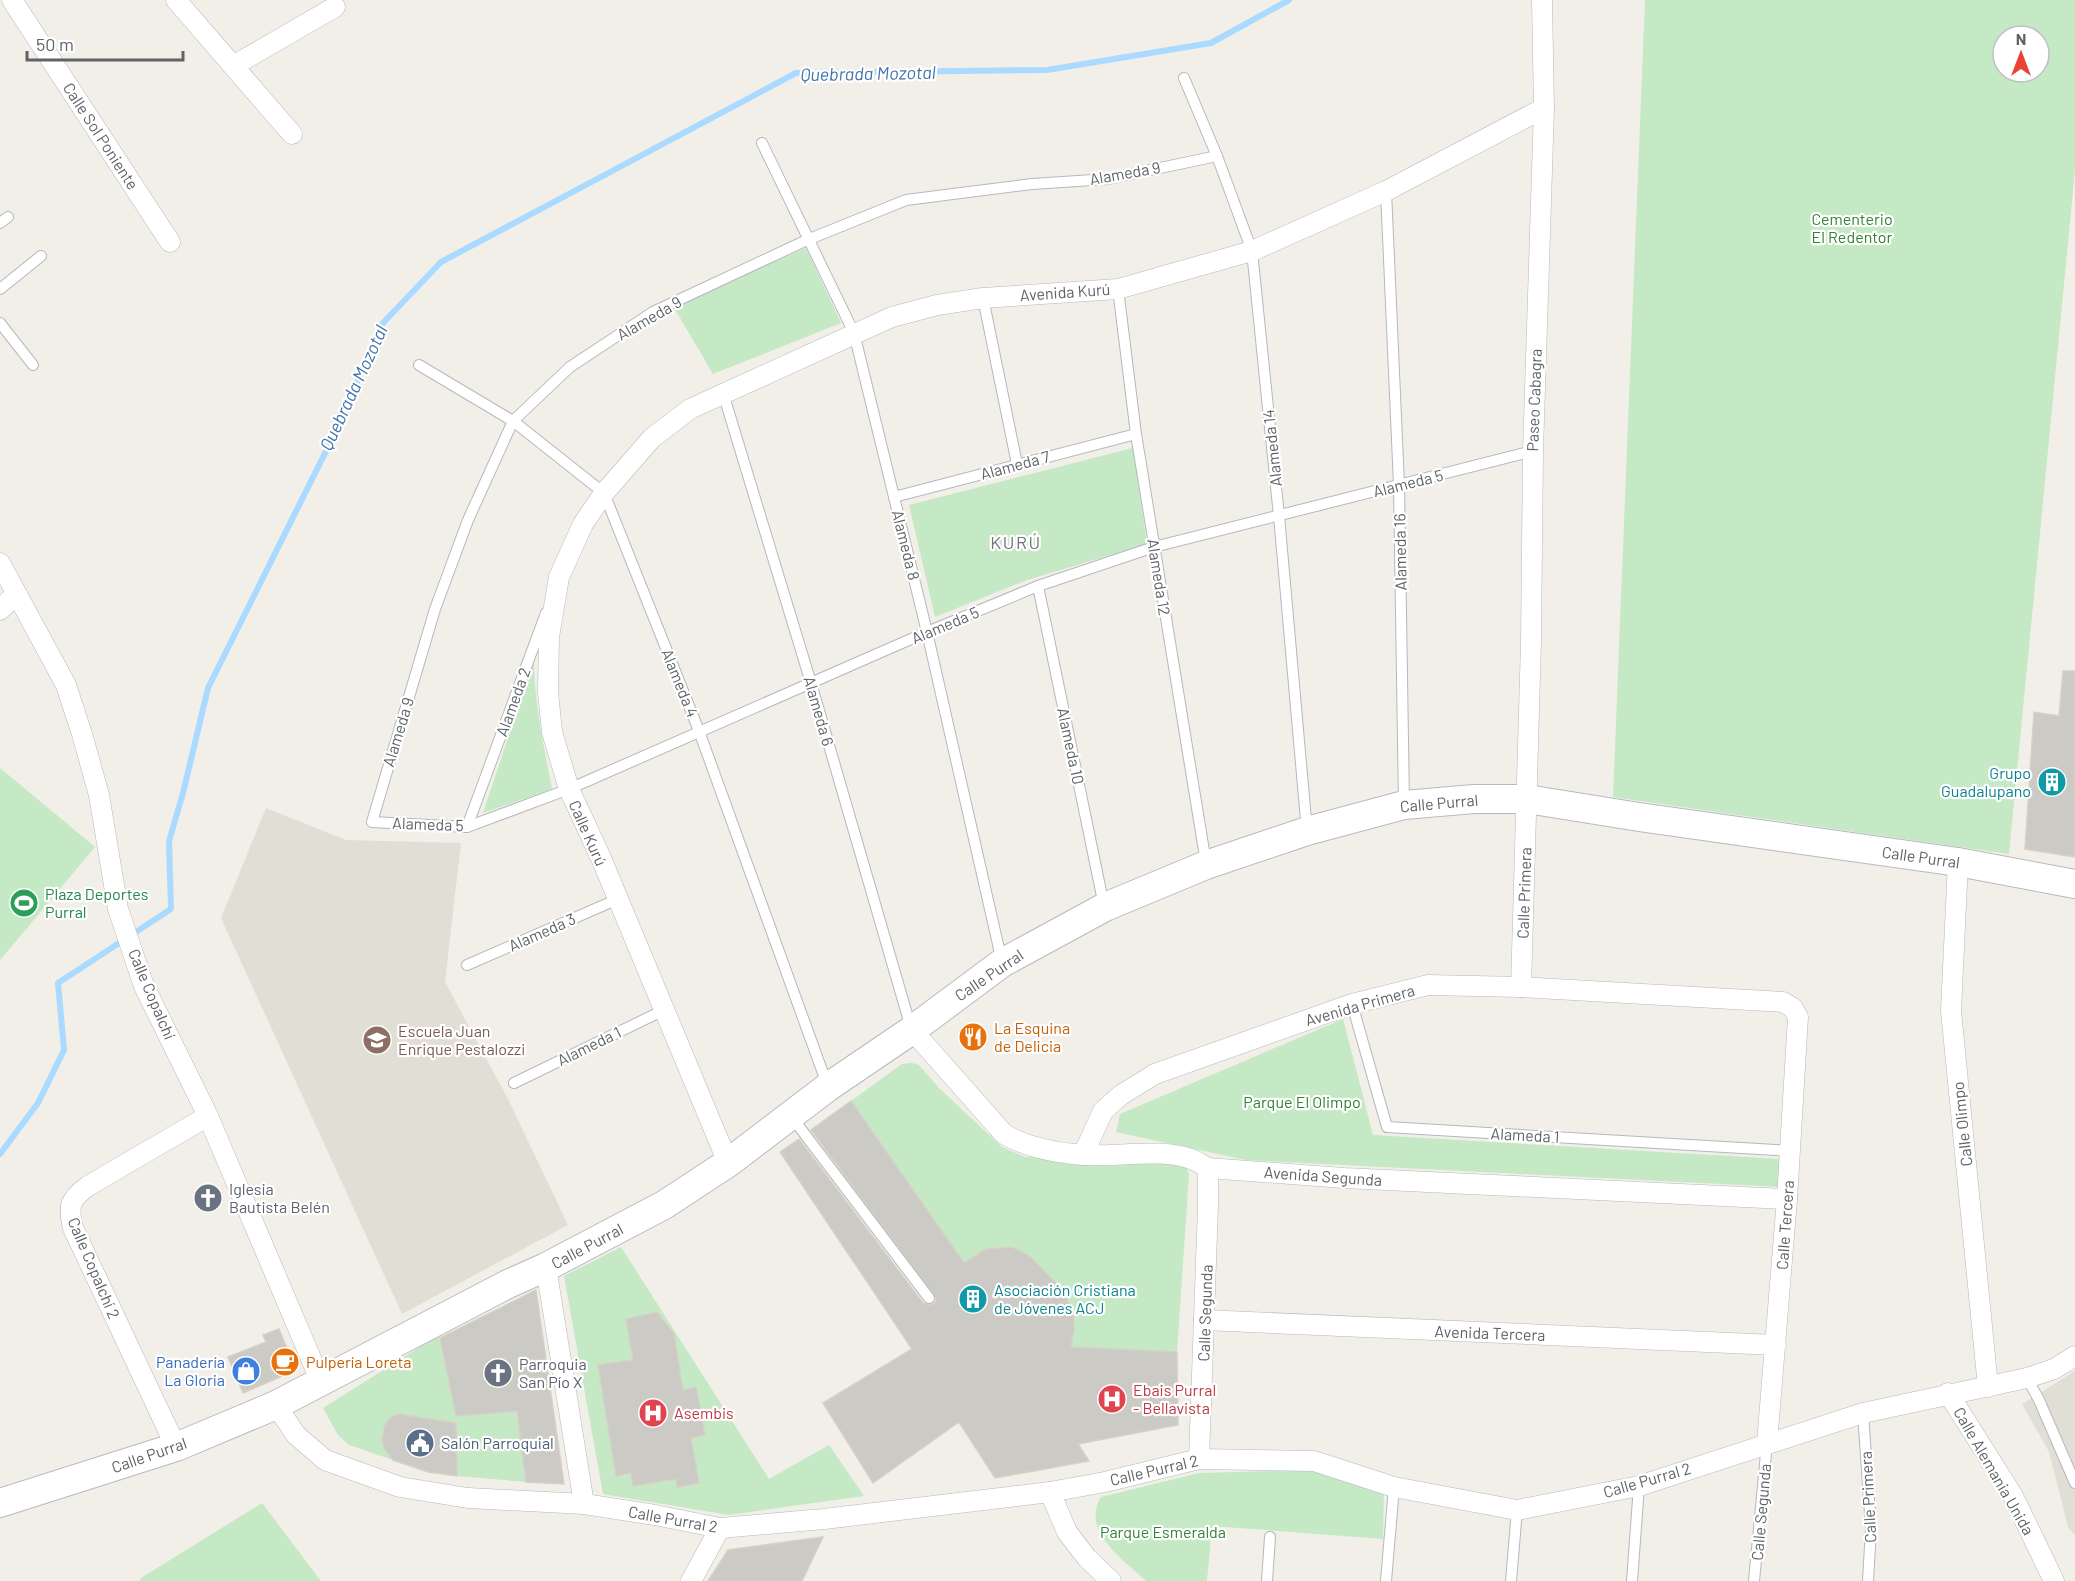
<svg xmlns="http://www.w3.org/2000/svg" width="2075" height="1581" viewBox="0 0 2075 1581" font-family="Barlow,sans-serif">
	<style>
		.education { fill: #e1ded6 }
		.green { fill: #c5e8c5; fill-rule: evenodd }
		.lines { fill: none; stroke-linecap: round; stroke-linejoin: round }
		.stream { stroke: #aadaff; stroke-width: 6 }
		.building { fill: #cccac5; stroke: #d6d1c6; stroke-width: 1.5 }
		.lane-casing { stroke: #b5b8bc; stroke-width: 12 }
		.street-casing { stroke: #b5b8bc; stroke-width: 21 }
		.secondary-casing { stroke: #b6babf; stroke-width: 30 }
		.lane { stroke: #fff; stroke-width: 10 }
		.street { stroke: #fff; stroke-width: 20 }
		.secondary { stroke: #fff; stroke-width: 28 }
		.labels { text-anchor: middle; stroke-width: 4.5; stroke-linejoin: round; paint-order: stroke }
		.street-label { font-size: 16px; fill: #5f6368; stroke: #fff }
		.park-label { font-size: 16px; fill: #348238; stroke: #fff }
		.culture-label { font-size: 16px; fill: #0d838f; stroke: #fff; text-anchor: end }
		.leisure-label { font-size: 16px; fill: #27864d; stroke: #fff; text-anchor: start }
		.food-label { font-size: 16px; fill: #c56008; stroke: #fff; text-anchor: start }
		.education-label { font-size: 16px; fill: #785e54; stroke: #fff; text-anchor: start }
		.worship-label { font-size: 16px; fill: #5b616d; stroke: #fff; text-anchor: start }
		.shop-label { font-size: 16px; fill: #366cbe; stroke: #fff; text-anchor: end }
		.health-label { font-size: 16px; fill: #be3a42; stroke: #fff; text-anchor: start }
		.service-label { font-size: 16px; fill: #4e5e75; stroke: #fff; text-anchor: start }
		.water-label { font-size: 18px; font-style: italic; fill: #4174aa; stroke: #fff }
		.neighbourhood-label { font-size: 18px; letter-spacing: 1.5px; fill: #70757a; stroke: #fff }
	</style>
	<rect width="100%" height="100%" fill="#f1efe8"/>
	<g class="education">
		<path d="M266,808L346,840L461,843L445,982L508,1099L568,1225L402,1314L221,918Z"/>
		<path d="M2075,1371V1535L2068,1527L2049,1452L2022,1404Z"/>
	</g>
	<g class="green">
		<path d="M1645,0H2075V170L2009,854L1613,797ZM2003,36H2039V72H2003Z"/>
		<path d="M806,248L841,323L713,374L673,306Z"/>
		<path d="M1133,448L1147,544L1027,580L935,617L909,505Z"/>
		<path d="M534,660C534,704 544,746 552,789L483,813Z"/>
		<path d="M0,768L95,847L0,960Z"/>
		<path d="M1343,1019L1373,1135L1781,1159V1187L1246,1160L1116,1132L1120,1114Z"/>
		<path d="M912,1063L919,1065L939,1088L1002,1147L1025,1157L1178,1162L1186,1167L1189,1174L1177,1352L1071,1347L1074,1330L1031,1257L1012,1247H998L986,1249L964,1263L851,1101L902,1064Z"/>
		<path d="M621,1247L769,1479L829,1445L864,1496L729,1515L603,1494L564,1276ZM657,1312L674,1334L683,1390L696,1388L705,1435L691,1438L677,1487L676,1479L631,1473L616,1476L598,1366L633,1360L626,1319Z"/>
		<path d="M439,1335L456,1416L517,1411L526,1482L457,1476L455,1423L398,1414C376,1426 380,1443 393,1460L349,1445L338,1435L323,1408Z"/>
		<path d="M1311,1470L1384,1488L1383,1539L1212,1526L1207,1581H1146C1124,1560 1080,1531 1101,1497L1199,1473Z"/>
		<path d="M262,1503L321,1581H140L141,1578Z"/>
	</g>
	<g class="lines">
		<path class="stream" d="M0,1154L38,1103L64,1050L58,983L171,909L169,841L183,793L208,688L333,437L383,323L441,262L796,73L1047,70L1211,43L1289,0"/>
	</g>
	<g class="building">
		<path d="M2063,671H2075V857L2025,849L2034,712L2059,716Z"/>
		<path d="M851,1101L964,1263L986,1249L1012,1247L1031,1257L1060,1288L1073,1310L1074,1330L1071,1347L1177,1352L1178,1425L1078,1444L1089,1461L995,1478L959,1422L873,1483L823,1403L912,1349L780,1152L799,1139L923,1303L931,1305L936,1301V1298L811,1130Z"/>
		<path d="M536,1290L564,1484L526,1482L517,1411L456,1416L440,1338Z"/>
		<path d="M657,1312L674,1334L683,1390L696,1387L705,1435L691,1438L699,1483L677,1487L676,1479L633,1486L631,1473L616,1476L598,1365L633,1360L626,1319Z"/>
		<path d="M279,1329L296,1370L243,1393L228,1357L266,1342L263,1335Z"/>
		<path d="M398,1414L456,1423L457,1476L428,1472L393,1460L384,1448L382,1438L385,1425L390,1418Z"/>
		<path d="M823,1537L802,1581H708L728,1550Z"/>
	</g>
	<g class="lines">
		<g class="lane-casing">
			<g id="lane">
				<path d="M1184,78L1217,156L1252,251L1279,516L1307,831"/>
				<path d="M762,143L854,333L927,632L1002,962"/>
				<path d="M1217,156L1108,179L1032,184L906,200L807,240L653,312L570,367L513,421L468,520L435,609L372,822L467,827L569,789L927,632L1038,586L1154,547L1533,451"/>
				<path d="M1386,191L1399,485L1404,805"/>
				<path d="M0,223L8,217"/>
				<path d="M0,289L41,256"/>
				<path d="M1118,289L1136,434L1206,863"/>
				<path d="M983,298L1017,464"/>
				<path d="M0,323L33,365"/>
				<path d="M419,365L513,421L604,493L699,731L828,1087"/>
				<path d="M723,393L811,683L911,1028"/>
				<path d="M894,497L1136,434"/>
				<path d="M1038,586L1104,906"/>
				<path d="M467,827L546,613"/>
				<path d="M467,965L618,899"/>
				<path d="M1352,1004L1387,1127L1791,1151"/>
				<path d="M514,1083L664,1010"/>
				<path d="M791,1116L929,1298"/>
				<path d="M2027,1378L2039,1400L2075,1483"/>
				<path d="M1863,1413L1871,1528L1868,1581"/>
				<path d="M1267,1581L1270,1537"/>
				<path d="M1386,1581L1394,1487"/>
				<path d="M1511,1581L1517,1510"/>
				<path d="M1632,1581L1639,1486"/>
				<path d="M1754,1581L1767,1443"/>
			</g>
		</g>
		<g class="street-casing">
			<g id="street">
				<path d="M12,0L170,242"/>
				<path d="M176,0L292,134"/>
				<path d="M233,66L335,7"/>
				<path d="M0,563L66,685L82,734L99,795L118,909L144,986L208,1116L321,1382"/>
				<path d="M0,610L16,594"/>
				<path d="M1958,862L1951,1011L1988,1387"/>
				<path d="M1521,987L1531,642L1533,451L1544,108L1542,0"/>
				<path d="M912,1030L1004,1134C1028,1148 1056,1153 1084,1155C1116,1157 1162,1148 1191,1159C1197,1161 1202,1165 1208,1168L1344,1178L1787,1199"/>
				<path d="M1083,1155L1103,1111L1121,1095L1155,1074L1352,1004L1428,985L1521,987L1783,1002L1793,1008L1798,1017L1787,1199L1767,1443"/>
				<path d="M728,1163L601,858L569,789L552,732L548,692L549,637L559,577L583,524L604,493L652,438L690,409L892,317L937,305L983,298L1118,289L1252,251L1386,191L1544,108"/>
				<path d="M546,1267L584,1504"/>
				<path d="M1204,1320L1776,1345"/>
				<path d="M1948,1393L2013,1496L2054,1581"/>
				<path d="M276,1405L296,1435L325,1460L400,1487L468,1498L584,1504L655,1515L720,1528L824,1519L1050,1492L1105,1482L1199,1459L1314,1461L1394,1487L1517,1510L1639,1486L1863,1413L2027,1378L2054,1369L2075,1356"/>
				<path d="M176,1447L73,1228C68,1206 69,1200 88,1186L208,1116"/>
				<path d="M1199,1459L1208,1206V1168"/>
				<path d="M1050,1492L1067,1532L1087,1558L1111,1581"/>
				<path d="M691,1581L720,1528"/>
			</g>
		</g>
		<g class="secondary-casing">
			<path id="secondary" d="M0,1503L176,1447L276,1405L508,1284L546,1267L664,1205L728,1163L828,1087L912,1030L1002,963L1105,907L1206,865L1307,831L1404,805L1474,799H1527L1639,817L1958,862L2075,884"/>
		</g>
		<use href="#lane" class="lane"/>
		<use href="#street" class="street"/>
		<use href="#secondary" class="secondary"/>
	</g>
	<defs>
		<g id="building-disc" transform="scale(1.5)"><circle r="9.5" fill="#0f9aa8" stroke="#fff"/><path d="M-4-6H4V6H1V3H-1V6H-4ZM-2.5-4.3h1.7v1.8h-1.7ZM.8-4.3h1.7v1.8H.8ZM-2.5-1h1.7V.8h-1.7ZM.8-1h1.7V.8H.8Z" fill="#fff"/></g>
		<g id="stadium-disc" transform="scale(1.5)"><circle r="9.5" fill="#2e9e5b" stroke="#fff"/><path d="M0-5a6.5 5 0 1 0 0 10a6.5 5 0 1 0 0-10ZM-3.5-1.8h7v3.6h-7Z" fill="#fff"/></g>
		<g id="restaurant-disc" transform="scale(1.5)"><circle r="9.5" fill="#e8710a" stroke="#fff"/><path d="M-5-6h1v4h1v-4h1v4h1v-4h1v5L-1.5 .5V6h-2V.5L-5-1ZM5-6V6H3V1.5H1.5Q1.5-4 5-6Z" fill="#fff"/></g>
		<g id="school-disc" transform="scale(1.5)"><circle r="9.5" fill="#8d6e63" stroke="#fff"/><path d="M0-5L7-2L0 1L-7-2ZM-4 1L0 2.5L4 1V4Q0 6-4 4Z" fill="#fff"/></g>
		<g id="church-disc" transform="scale(1.5)"><circle r="9.5" fill="#6b7280" stroke="#fff"/><path d="M-1.2-6h2.4v3.5h3.3v2.4h-3.3V6h-2.4V-.1h-3.3v-2.4h3.3Z" fill="#fff"/></g>
		<g id="cafe-disc" transform="scale(1.5)"><circle r="9.5" fill="#e8710a" stroke="#fff"/><path d="M-5.5-4.5H6V0H3Q3 3.5 0 3.5H-2.5Q-5.5 3.5-5.5 0ZM3-3.2v2h1.7v-2ZM-6 4.5H4V6H-6Z" fill="#fff"/></g>
		<g id="shop-disc" transform="scale(1.5)"><circle r="9.5" fill="#3f7fe0" stroke="#fff"/><path d="M-5-2.5h2.3a2.7 3.5 0 0 1 5.4 0H5L5.5 6h-11ZM-1.5-2.5h3a1.5 2.3 0 0 0-3 0Z" fill="#fff"/></g>
		<g id="hospital-disc" transform="scale(1.5)"><circle r="9.5" fill="#e0444e" stroke="#fff"/><path d="M-5-5h3v3.5h4V-5h3V5h-3V1.5h-4V5h-3Z" fill="#fff"/></g>
		<g id="civic-disc" transform="scale(1.5)"><circle r="9.5" fill="#5c6f8a" stroke="#fff"/><path d="M-.6-6.5H3V-4.5H.6V-3L4-1V1h2V6H-6V1h2V-1L-.6-3ZM-1.2 2.5V6h2.4V2.5Z" fill="#fff"/></g>
	</defs>
	<g fill-rule="evenodd">
		<use href="#building-disc" x="2052" y="782"/>
		<use href="#stadium-disc" x="24" y="903"/>
		<use href="#restaurant-disc" x="973" y="1037"/>
		<use href="#school-disc" x="377" y="1040"/>
		<use href="#church-disc" x="208" y="1198"/>
		<use href="#building-disc" x="973" y="1299"/>
		<use href="#cafe-disc" x="285" y="1362"/>
		<use href="#shop-disc" x="246" y="1371"/>
		<use href="#church-disc" x="498" y="1373"/>
		<use href="#hospital-disc" x="1112" y="1399"/>
		<use href="#hospital-disc" x="653" y="1413"/>
		<use href="#civic-disc" x="420" y="1443"/>
	</g>
	<g class="labels">
		<g class="street-label">
			<text transform="translate(101 136) rotate(57)" y="6">Calle Sol Poniente</text>
			<text transform="translate(1125 173) rotate(-10)" y="6">Alameda 9</text>
			<text transform="translate(1065 292) rotate(-4)" y="6">Avenida Kurú</text>
			<text transform="translate(649 318) rotate(-30)" y="6">Alameda 9</text>
			<text transform="translate(1534 400) rotate(-88)" y="6">Paseo Cabagra</text>
			<text transform="translate(1272 448) rotate(-96)" y="6">Alameda 14</text>
			<text transform="translate(1015 465) rotate(-15)" y="6">Alameda 7</text>
			<text transform="translate(1408 483) rotate(-14)" y="6">Alameda 5</text>
			<text transform="translate(906 545) rotate(76)" y="6">Alameda 8</text>
			<text transform="translate(1400 552) rotate(-91)" y="6">Alameda 16</text>
			<text transform="translate(1159 577) rotate(81)" y="6">Alameda 12</text>
			<text transform="translate(945 625) rotate(-23)" y="6">Alameda 5</text>
			<text transform="translate(680 683) rotate(68)" y="6">Alameda 4</text>
			<text transform="translate(513 702) rotate(-70)" y="6">Alameda 2</text>
			<text transform="translate(819 711) rotate(74)" y="6">Alameda 6</text>
			<text transform="translate(398 732) rotate(-73)" y="6">Alameda 9</text>
			<text transform="translate(1071 746) rotate(78)" y="6">Alameda 10</text>
			<text transform="translate(1439 803) rotate(-5)" y="6">Calle Purral</text>
			<text transform="translate(428 824) rotate(2)" y="6">Alameda 5</text>
			<text transform="translate(588 833) rotate(66)" y="6">Calle Kurú</text>
			<text transform="translate(1921 857) rotate(8)" y="6">Calle Purral</text>
			<text transform="translate(1524 893) rotate(-88)" y="6">Calle Primera</text>
			<text transform="translate(542 932) rotate(-24)" y="6">Alameda 3</text>
			<text transform="translate(989 975) rotate(-34)" y="6">Calle Purral</text>
			<text transform="translate(152 994) rotate(67)" y="6">Calle Copalchí</text>
			<text transform="translate(1360 1005) rotate(-16)" y="6">Avenida Primera</text>
			<text transform="translate(589 1046) rotate(-26)" y="6">Alameda 1</text>
			<text transform="translate(1962 1124) rotate(-96)" y="6">Calle Olimpo</text>
			<text transform="translate(1525 1135) rotate(3)" y="6">Alameda 1</text>
			<text transform="translate(1323 1176) rotate(4)" y="6">Avenida Segunda</text>
			<text transform="translate(1785 1225) rotate(-86)" y="6">Calle Tercera</text>
			<text transform="translate(587 1246) rotate(-28)" y="6">Calle Purral</text>
			<text transform="translate(94 1268) rotate(67)" y="6">Calle Copalchí 2</text>
			<text transform="translate(1205 1313) rotate(-88)" y="6">Calle Segunda</text>
			<text transform="translate(1490 1333) rotate(2)" y="6">Avenida Tercera</text>
			<text transform="translate(149 1455) rotate(-19)" y="6">Calle Purral</text>
			<text transform="translate(1154 1470) rotate(-13)" y="6">Calle Purral 2</text>
			<text transform="translate(1994 1471) rotate(60)" y="6">Calle Alemania Unida</text>
			<text transform="translate(1647 1480) rotate(-16)" y="6">Calle Purral 2</text>
			<text transform="translate(1868 1497) rotate(-93)" y="6">Calle Primera</text>
			<text transform="translate(1761 1512) rotate(-85)" y="6">Calle Segunda</text>
			<text transform="translate(673 1519) rotate(10)" y="6">Calle Purral 2</text>
		</g>
		<g class="park-label">
			<text x="1852" y="225">Cementerio<tspan x="1852" dy="18">El Redentor</tspan></text>
			<text x="1302" y="1108">Parque El Olimpo</text>
			<text x="1163" y="1538">Parque Esmeralda</text>
		</g>
		<g class="culture-label">
			<text x="2031" y="779">Grupo<tspan x="2031" dy="18">Guadalupano</tspan></text>
			<text x="994" y="1296" text-anchor="start">Asociación Cristiana<tspan x="994" dy="18">de Jóvenes ACJ</tspan></text>
		</g>
		<g class="leisure-label">
			<text x="45" y="900">Plaza Deportes<tspan x="45" dy="18">Purral</tspan></text>
		</g>
		<g class="food-label">
			<text x="994" y="1034">La Esquina<tspan x="994" dy="18">de Delicia</tspan></text>
			<text x="306" y="1368">Pulpería Loreta</text>
		</g>
		<g class="education-label">
			<text x="398" y="1037">Escuela Juan<tspan x="398" dy="18">Enrique Pestalozzi</tspan></text>
		</g>
		<g class="worship-label">
			<text x="229" y="1195">Iglesia<tspan x="229" dy="18">Bautista Belén</tspan></text>
			<text x="519" y="1370">Parroquia<tspan x="519" dy="18">San Pío X</tspan></text>
		</g>
		<g class="shop-label">
			<text x="225" y="1368">Panadería<tspan x="225" dy="18">La Gloria</tspan></text>
		</g>
		<g class="health-label">
			<text x="1133" y="1396">Ebais Purral<tspan x="1133" dy="18">- Bellavista</tspan></text>
			<text x="674" y="1419">Asembis</text>
		</g>
		<g class="service-label">
			<text x="441" y="1449">Salón Parroquial</text>
		</g>
		<g class="water-label">
			<text transform="translate(868 74) rotate(-1)" y="6">Quebrada Mozotal</text>
			<text transform="translate(354 388) rotate(-65)" y="6">Quebrada Mozotal</text>
		</g>
		<g class="neighbourhood-label">
			<text x="1016" y="549">KURÚ</text>
		</g>
	</g>
	<g transform="translate(2021 54)"><circle r="28" fill="#ffffff" stroke="#bfc1c3" stroke-width="1.5"/>
	<path d="M0-4.5L10 22L0 15L-10 22Z" fill="#ea4335"/>
	<text y="-9" font-size="16" font-weight="bold" text-anchor="middle" fill="#5f6368">N</text>
	</g>
	<path d="M27 51v9h156v-9" fill="none" stroke="#5f6368" stroke-width="3"/>
	<text x="36" y="51" font-size="18" fill="#5f6368" stroke="#ffffff" stroke-width="4.5" paint-order="stroke">50 m</text>
</svg>
